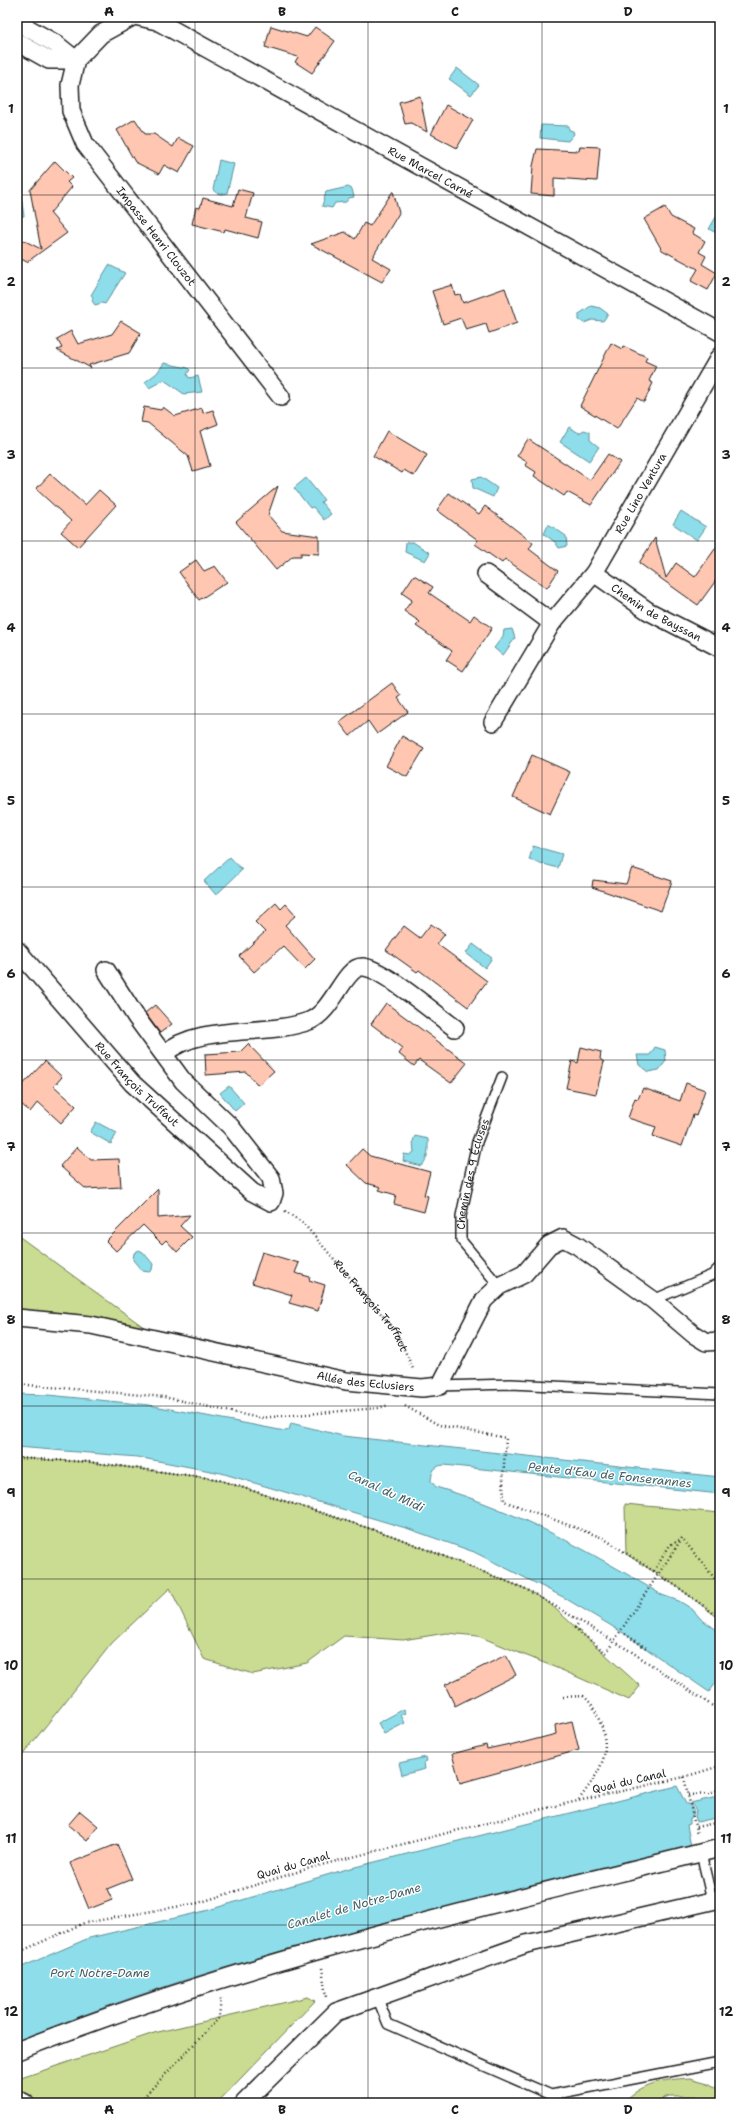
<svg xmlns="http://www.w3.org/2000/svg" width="737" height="2120" viewBox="0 0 737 2120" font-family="'Shantell Sans',sans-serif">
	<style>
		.green { fill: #c9dc91; stroke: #727c56 }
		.water { fill: #8dddea; stroke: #609098 }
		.building { fill: #ffc7b2; stroke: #1c1c1c }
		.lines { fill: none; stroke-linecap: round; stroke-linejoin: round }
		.lane-casing { stroke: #1c1c1c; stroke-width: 12 }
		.street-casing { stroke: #1c1c1c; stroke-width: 20 }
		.path { stroke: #1c1c1c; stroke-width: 2.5; stroke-dasharray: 1 3; stroke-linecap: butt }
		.lane { stroke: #fff; stroke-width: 9 }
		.street { stroke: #fff; stroke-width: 17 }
		.path-bridge { stroke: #1c1c1c; stroke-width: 2.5; stroke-dasharray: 1 3; stroke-linecap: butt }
		.grid { fill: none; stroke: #1c1c1c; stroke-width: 1; stroke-opacity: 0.55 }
		.labels { text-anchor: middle; stroke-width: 3; stroke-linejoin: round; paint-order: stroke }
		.street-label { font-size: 11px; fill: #1c1c1c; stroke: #fff }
		.water-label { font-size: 12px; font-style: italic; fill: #446064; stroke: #fff }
		.neatline { fill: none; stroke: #1c1c1c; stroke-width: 1.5 }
		.grid-label { font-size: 13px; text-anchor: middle; font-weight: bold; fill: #1c1c1c }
	</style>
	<rect width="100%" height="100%" fill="#fff"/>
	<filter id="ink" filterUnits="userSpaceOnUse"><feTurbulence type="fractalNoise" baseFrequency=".025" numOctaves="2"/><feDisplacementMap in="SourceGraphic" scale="8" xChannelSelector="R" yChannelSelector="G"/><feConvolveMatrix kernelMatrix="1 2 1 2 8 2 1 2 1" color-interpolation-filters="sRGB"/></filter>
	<g filter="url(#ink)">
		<g class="green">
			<path d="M17,1235L152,1333L17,1318Z"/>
			<path d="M17,1458L89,1462L216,1479L393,1536L526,1589L549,1603L640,1686L629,1700L564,1671L478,1636L446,1633L403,1640L344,1636L307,1663L253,1674L204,1659L170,1588L112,1643L17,1762Z"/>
			<path d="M625,1504L720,1513V1619L679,1588L626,1554Z"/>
			<path d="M308,1997L315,2001L217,2103H17V2080L24,2077L154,2033Z"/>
			<path d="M690,2078L708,2083L720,2090V2103H712L695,2096H669L651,2103H622C645,2082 660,2080 690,2078Z"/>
		</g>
		<g class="water">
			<path d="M457,68L479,85L471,95L449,79Z"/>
			<path d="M541,125L569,126V130L573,131L574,134L568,141L540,138Z"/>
			<path d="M219,160L234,164L227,193C221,195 217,194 213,190Z"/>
			<path d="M348,187L352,189L354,197L349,198L346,202L335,203L332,208L322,206L326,192Z"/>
			<path d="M20,189L24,216L17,217V190Z"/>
			<path d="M716,217L720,219V235L709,229Z"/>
			<path d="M109,265L125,273L105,304L102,303L95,305L92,301L93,297L91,295Z"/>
			<path d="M591,306L600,308L608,314L603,321L592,320L584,323L579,320V314Z"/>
			<path d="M164,363L188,368L190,370L187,374L189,378L198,376L202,392L184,394L164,380L149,388L145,382L157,373Z"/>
			<path d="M569,427L579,433L584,430L590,432V440L599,447L589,461L560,442Z"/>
			<path d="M481,477L497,488L493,497L473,488L472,479Z"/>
			<path d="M306,478L324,500L321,502L331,514L324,520L313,507L310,508L294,488Z"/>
			<path d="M681,511L706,527L697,540L673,524Z"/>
			<path d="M548,525H550L566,536L567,546L559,548L555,542L544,534Z"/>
			<path d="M406,542H413L430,553L425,561L405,552Z"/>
			<path d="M512,629L515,638L504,654L502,655L494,648L503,636L504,630Z"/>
			<path d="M533,846L562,854L558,868L529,860Z"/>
			<path d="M230,857L242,870L216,895L204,881Z"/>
			<path d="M473,944L492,958L485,968L466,953Z"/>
			<path d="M655,1047L665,1050L666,1061L659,1070L648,1072L639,1065L637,1055H650Z"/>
			<path d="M229,1086L244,1103L235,1111L220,1093Z"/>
			<path d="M96,1122L117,1133L111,1144L90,1132Z"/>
			<path d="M415,1136L428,1139C428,1149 429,1159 421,1166L403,1161L404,1154L410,1155L414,1152L413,1141Z"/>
			<path d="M139,1250L143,1252L153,1264L152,1270L149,1272L142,1271L133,1260L134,1253Z"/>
			<path d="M17,1394L48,1395L149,1405L285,1431L289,1430L291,1423L343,1436L720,1477V1494L444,1465C433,1466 432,1472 431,1481L436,1487C516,1510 591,1552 662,1595L679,1601L692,1609L701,1619L720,1632V1678L709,1692L625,1634L563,1597L474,1552L409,1529L221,1473L137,1457L17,1447Z"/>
			<path d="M404,1709L406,1713L401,1715L405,1723L384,1734L378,1723Z"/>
			<path d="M426,1757L427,1761L424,1762L425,1769L402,1775L399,1763Z"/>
			<path d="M677,1786L686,1804H689L694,1811L692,1818L690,1819V1824L687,1825L691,1847C465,1904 233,1952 17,2041V1969L89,1938L205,1911L347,1869Z"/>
			<path d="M720,1794V1817L697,1822L695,1816L696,1810L690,1803L713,1798Z"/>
		</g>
		<g class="building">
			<path d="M271,26L307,37L315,27L335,41L312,73L295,62L298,57L265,47Z"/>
			<path d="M420,96L427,132L411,123L405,124L399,102Z"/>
			<path d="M446,105L473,120L457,148L431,134Z"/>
			<path d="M135,119L145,134H154L173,147L178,138L194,146L179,173L164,165L159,174L135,162L117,130Z"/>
			<path d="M580,146L600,147L597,181L554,178V196L531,194L533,166L537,149L579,151Z"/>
			<path d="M55,161L72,178L67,182L72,187L50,213L67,233L27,262L17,257V237L41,249L30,190Z"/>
			<path d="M238,189L253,193L246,218L262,222L258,238L225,229L224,232L192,224L196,207L200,208L203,198L233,206Z"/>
			<path d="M393,191L399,213L372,258L391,269L382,282L311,244L345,232L355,239L364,223L370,226Z"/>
			<path d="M665,207L671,217L694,229L692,233L705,241L699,252L706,256L702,264L717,273L708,290L691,281L698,269L662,250L644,219Z"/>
			<path d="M452,285L455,295L460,294L463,303L505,288L517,323L489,333L486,324L466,330L461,318L443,324L432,291Z"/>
			<path d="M121,321L141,333L129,353L89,365L91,368L57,350L62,348L57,339L71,331L78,344L112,334Z"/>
			<path d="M611,343L622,349L623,346L647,357L645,361L656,366L649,381L653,383L644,402L637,398L617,429L580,406Z"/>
			<path d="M144,407L161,410L163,407L175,416L202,408L203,413L213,410L218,424L200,431L210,466L193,471L188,456L148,423L141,422Z"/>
			<path d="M387,431L427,455L414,476L404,470L402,473L373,456Z"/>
			<path d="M528,439L590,480L608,454L620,462L591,505L567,492L564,496L534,476L536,472L525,465L527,462L517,456Z"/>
			<path d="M50,474L85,505L99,490L116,505L78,547L61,532L71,521L36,489Z"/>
			<path d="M278,486L268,515L282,531L319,536V554L301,553V556H293L276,570L236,522Z"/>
			<path d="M449,493L479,514L485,506L533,543L529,549L558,571L547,588L505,559L502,563L475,544L478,540L437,510Z"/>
			<path d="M655,538L666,578L676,563L695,577L720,542V575L698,605L639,563Z"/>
			<path d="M196,560L204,571L215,566L227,582L199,600L179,572Z"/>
			<path d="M414,575L433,587L429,593L470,621L474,615L492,628L463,671L446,660L452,651L416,626L420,622L404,611L412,600L402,593Z"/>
			<path d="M392,683L401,696L398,698L408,712L377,734L368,721L350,736L339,722Z"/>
			<path d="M402,736L424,749L407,777L386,766Z"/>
			<path d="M532,755L570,772L550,814L513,797Z"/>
			<path d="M632,868L672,881L661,911L592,887L593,880L626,884Z"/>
			<path d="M276,903L281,909L286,904L296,915L285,925L315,959L305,969L283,946L254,972L239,956L265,932L255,922Z"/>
			<path d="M431,924L445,934L437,944L487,981L468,1007L419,970L417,972L386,950L404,926L420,938Z"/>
			<path d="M386,1003L467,1063L451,1083L419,1060L414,1066L399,1054L403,1048L371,1024Z"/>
			<path d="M155,1005L172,1024L160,1033L145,1013Z"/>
			<path d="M248,1044L274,1071L258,1085L246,1072L206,1075L205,1054L240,1052Z"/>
			<path d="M581,1047L601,1052L600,1059L604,1062L596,1094L566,1088L572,1061L578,1063Z"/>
			<path d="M45,1061L62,1077L54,1086L76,1106L61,1123L38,1102L30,1112L17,1100V1091Z"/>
			<path d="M686,1083L705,1090L696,1116L693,1115L682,1146L653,1136L656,1127L628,1118L635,1098L638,1099L643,1088L680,1101Z"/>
			<path d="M77,1147L91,1160L119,1159L121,1187L86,1189L60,1166Z"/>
			<path d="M362,1149L370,1156L430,1172L424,1195L428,1196L424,1212L394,1204L396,1195L379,1190L381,1187L366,1183L347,1165Z"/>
			<path d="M158,1189V1218L190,1215L180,1226L192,1237L177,1252L166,1240L162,1244L143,1225L116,1251L106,1241Z"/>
			<path d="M262,1252L299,1263L295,1273L310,1277L309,1280L325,1285L318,1311L289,1303L292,1295L252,1283Z"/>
			<path d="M506,1655L516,1675L455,1706L445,1685Z"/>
			<path d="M572,1721L579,1750L460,1783L452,1754L486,1745L487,1749L510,1744V1746L556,1734L555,1725Z"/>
			<path d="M80,1811L98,1826L87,1841L68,1825Z"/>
			<path d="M117,1844L132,1879L107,1889L112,1900L89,1909L70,1863Z"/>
		</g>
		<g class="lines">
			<g class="lane-casing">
				<g id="lane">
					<path id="s2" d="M499,1286L461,1240V1216L477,1142L502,1077"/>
					<path d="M653,1300L712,1275L720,1267"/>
					<path d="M440,1386L511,1384L720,1394"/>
					<path d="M701,1853L712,1900"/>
					<path d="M377,1997L388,2024L551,2095L720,2062"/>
				</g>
			</g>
			<g class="street-casing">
				<g id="street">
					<path id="s3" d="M139,17L157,21L720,332"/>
					<path d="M17,22L56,44L76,60"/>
					<path d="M17,42L49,60H76L101,34L132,17"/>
					<path id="s4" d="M76,60L70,85L71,111L85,144L281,397"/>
					<path id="s5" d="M594,573L648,611L720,648"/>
					<path d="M486,574L552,623"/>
					<path id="s6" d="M493,722L552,623L594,573L720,356"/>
					<path id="s7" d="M17,950L132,1083L252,1192L271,1202L274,1193L271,1178L231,1127L183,1081L136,1017L106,970"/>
					<path d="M164,1054C198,1023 266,1037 309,1021C333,1012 344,967 362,967C380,966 438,1016 455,1028"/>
					<path id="s8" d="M17,1318L91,1325L346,1381L422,1388L440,1386L484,1300L499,1286L524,1274L549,1245L563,1238L578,1246L653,1300L693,1334L706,1342L720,1341"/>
					<path d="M17,2051C244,1960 484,1907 720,1848"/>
					<path d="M17,2099L25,2103"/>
					<path d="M244,2103L336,2012L526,1944L720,1899"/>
				</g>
			</g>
			<g class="path">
				<path id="s1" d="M285,1211L303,1223L396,1331L413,1369"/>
				<path d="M17,1384L164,1397L259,1418L378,1408L389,1405"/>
				<path d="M405,1406L439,1425L506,1438L503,1477L504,1501L603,1538L679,1588L720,1618"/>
				<path d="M17,1458L89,1462L216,1479L393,1536L526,1589L632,1652L720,1711"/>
				<path d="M675,1549L682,1538L720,1585"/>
				<path d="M654,1571L670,1545L681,1539"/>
				<path d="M580,1621L575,1628L606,1653"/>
				<path d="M625,1634L646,1648"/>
				<path d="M563,1697L583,1696C593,1704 595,1710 600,1722C613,1757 598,1773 578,1801"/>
				<path d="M684,1777L697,1835"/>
				<path d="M688,1795L710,1794L720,1789"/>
				<path d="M696,1827L720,1822"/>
				<path d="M17,1953L84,1923L198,1903L313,1867L538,1810L684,1777L720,1766"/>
				<path d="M322,1968L326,1997"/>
				<path d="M138,2103L219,2018L221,1998"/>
			</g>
			<use href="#lane" class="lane"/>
			<use href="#street" class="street"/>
			<path class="path-bridge" d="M606,1653L675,1549"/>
		</g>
	</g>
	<path class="grid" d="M195,17V2103M368,17V2103M542,17V2103M17,195H720M17,368H720M17,541H720M17,714H720M17,887H720M17,1060H720M17,1233H720M17,1406H720M17,1579H720M17,1752H720M17,1925H720"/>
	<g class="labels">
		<g class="street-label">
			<text dy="4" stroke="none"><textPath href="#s3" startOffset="331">Rue Marcel Carné</textPath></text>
			<text dy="4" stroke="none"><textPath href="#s4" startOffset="204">Impasse Henri Clouzot</textPath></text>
			<text dy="4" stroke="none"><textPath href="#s6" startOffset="273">Rue Lino Ventura</textPath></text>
			<text dy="4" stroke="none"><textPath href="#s5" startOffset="74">Chemin de Bayssan</textPath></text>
			<text dy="4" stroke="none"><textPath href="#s7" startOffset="180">Rue François Truffaut</textPath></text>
			<text dy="4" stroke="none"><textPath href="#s2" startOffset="127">Chemin des 9 Écluses</textPath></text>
			<text dy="4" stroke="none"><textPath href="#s1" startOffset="129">Rue François Truffaut</textPath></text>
			<text dy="4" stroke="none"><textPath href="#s8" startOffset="355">Allée des Eclusiers</textPath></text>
			<text transform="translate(629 1781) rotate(-13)" y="4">Quai du Canal</text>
			<text transform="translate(293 1865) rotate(-16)" y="4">Quai du Canal</text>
		</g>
		<g class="water-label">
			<text transform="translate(610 1475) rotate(6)" y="4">Pente d'Eau de Fonserannes</text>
			<text transform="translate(386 1491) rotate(25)" y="4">Canal du Midi</text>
			<text transform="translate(354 1906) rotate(-16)" y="4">Canalet de Notre-Dame</text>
			<text x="100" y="1977">Port Notre-Dame</text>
		</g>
	</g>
	<rect width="737" height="2120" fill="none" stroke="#fff" stroke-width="44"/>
	<rect x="22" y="22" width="693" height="2076" class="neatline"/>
	<g class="grid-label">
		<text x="109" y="16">A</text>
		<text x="282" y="16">B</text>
		<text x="455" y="16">C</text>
		<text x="628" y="16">D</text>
		<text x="11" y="113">1</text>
		<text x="726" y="113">1</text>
		<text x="11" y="286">2</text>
		<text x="726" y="286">2</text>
		<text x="11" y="459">3</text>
		<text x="726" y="459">3</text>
		<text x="11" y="632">4</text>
		<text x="726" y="632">4</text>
		<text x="11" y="805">5</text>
		<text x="726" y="805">5</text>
		<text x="11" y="978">6</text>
		<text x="726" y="978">6</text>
		<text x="11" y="1151">7</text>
		<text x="726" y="1151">7</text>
		<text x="11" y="1324">8</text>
		<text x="726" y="1324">8</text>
		<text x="11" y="1497">9</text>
		<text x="726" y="1497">9</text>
		<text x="11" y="1670">10</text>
		<text x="726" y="1670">10</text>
		<text x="11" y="1843">11</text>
		<text x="726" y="1843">11</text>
		<text x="11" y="2016">12</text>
		<text x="726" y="2016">12</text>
		<text x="109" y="2114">A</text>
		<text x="282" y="2114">B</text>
		<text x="455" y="2114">C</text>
		<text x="628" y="2114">D</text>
	</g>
</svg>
